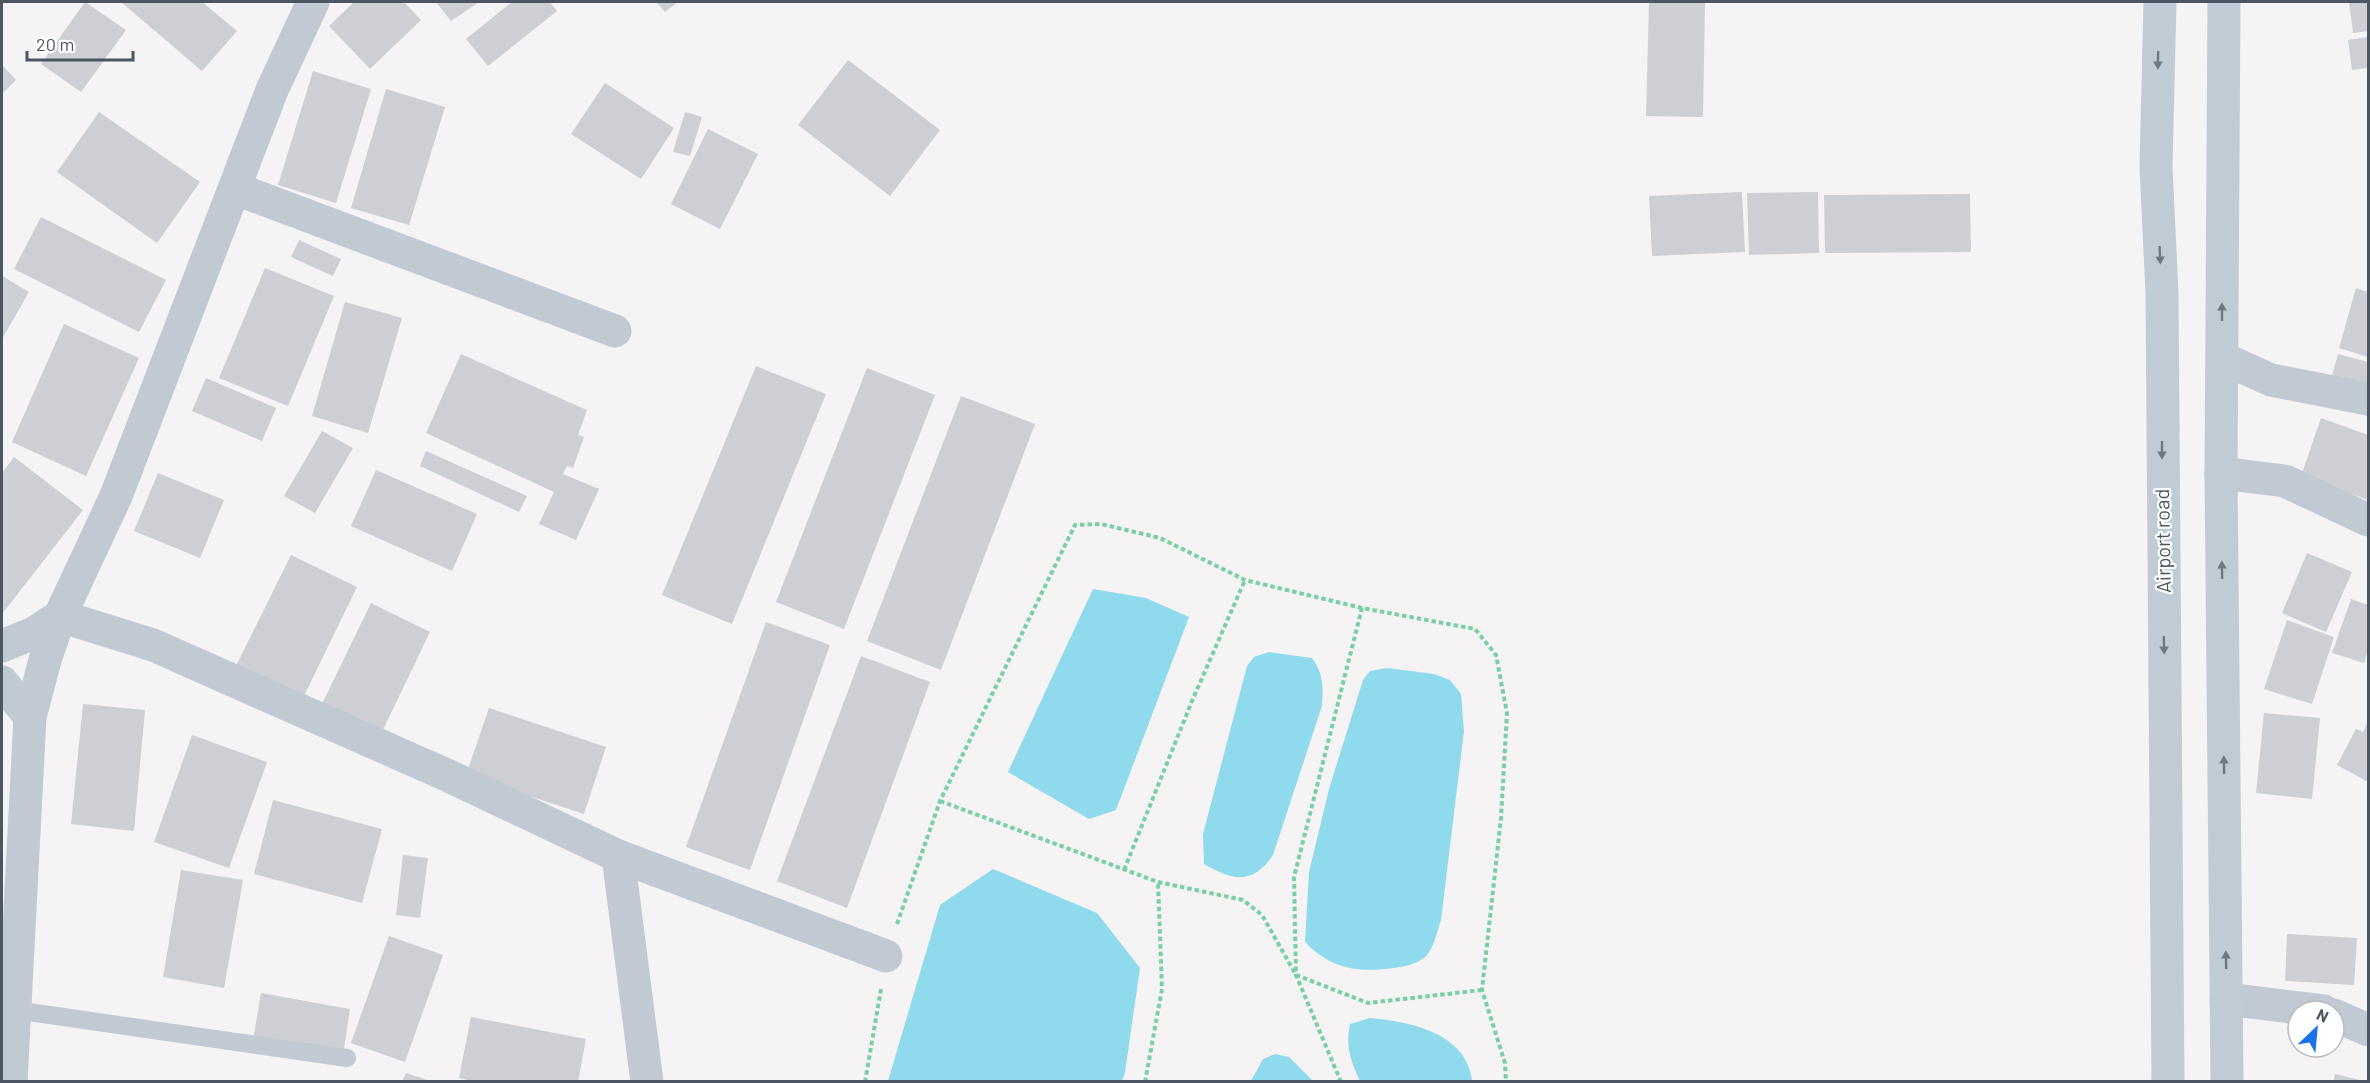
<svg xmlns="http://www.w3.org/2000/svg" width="2370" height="1083" viewBox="0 0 2370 1083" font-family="Barlow,sans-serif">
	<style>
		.water { fill: #90daee }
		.building { fill: #cdcfd5 }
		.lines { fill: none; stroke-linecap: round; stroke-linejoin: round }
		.path { stroke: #7ad0a6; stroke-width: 4; stroke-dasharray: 4.5 3; stroke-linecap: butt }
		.lane { stroke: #c1cad2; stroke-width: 18 }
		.street { stroke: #c1cad2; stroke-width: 33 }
		.secondary { stroke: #c1cbd6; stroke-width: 33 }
		.oneway { fill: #6e7984 }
		.labels { text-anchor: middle; stroke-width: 4.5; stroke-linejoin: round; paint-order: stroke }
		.street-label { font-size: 20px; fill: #4a5661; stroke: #fff }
	</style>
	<rect width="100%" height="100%" fill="#f5f3f3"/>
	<g class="water">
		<path d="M1093,589L1146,598L1189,617L1116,810L1089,819L1008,772Z"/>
		<path d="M1269,652L1312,658C1324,674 1323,688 1322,706L1273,855C1252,886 1232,880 1204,864L1203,834L1247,666L1254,657Z"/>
		<path d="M1387,668L1434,674L1450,680L1461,694L1464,731L1441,920C1437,931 1434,950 1424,958C1416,964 1403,967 1394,968C1358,973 1331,969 1305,942L1309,872L1329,789L1363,680L1370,671Z"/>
		<path d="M993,869L1097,913L1140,968L1125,1072L1122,1081H888L940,905Z"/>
		<path d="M1370,1018C1410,1022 1466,1032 1472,1081H1360C1351,1062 1345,1046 1350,1024Z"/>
		<path d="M1275,1054L1289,1057L1313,1081H1251L1263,1059Z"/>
	</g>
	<g class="building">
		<path d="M85,2L126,30L81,92L41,64Z"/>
		<path d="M121,2H202L237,31L202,71Z"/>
		<path d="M354,2H404L421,20L370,69L329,26Z"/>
		<path d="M436,2H479L451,21Z"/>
		<path d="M512,2H550L557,11L488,66L466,39Z"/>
		<path d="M656,2H678L665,12Z"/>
		<path d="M1649,2H1705L1703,117L1646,116Z"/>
		<path d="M2349,2H2368V31L2353,33Z"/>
		<path d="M2368,37V68L2352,70L2348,40Z"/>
		<path d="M848,60L940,130L890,196L798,125Z"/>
		<path d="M2,65L16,80L2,94Z"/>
		<path d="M313,71L371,89L336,203L278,185Z"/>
		<path d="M605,83L674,128L641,179L571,134Z"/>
		<path d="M386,89L445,107L409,225L351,208Z"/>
		<path d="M99,112L200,182L157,243L57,172Z"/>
		<path d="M685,112L702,117L690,156L673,152Z"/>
		<path d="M708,129L758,154L720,229L671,204Z"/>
		<path d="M1742,192L1745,252L1652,256L1649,196Z"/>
		<path d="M1818,192L1819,253L1749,255L1747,193Z"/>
		<path d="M1970,194L1971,252L1825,253L1824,195Z"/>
		<path d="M41,217L166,280L139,332L14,269Z"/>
		<path d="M299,240L341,259L333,276L291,257Z"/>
		<path d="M265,268L334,296L288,406L219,378Z"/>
		<path d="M2,276L29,292L2,339Z"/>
		<path d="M2356,288L2368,292V357L2339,348Z"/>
		<path d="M345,302L402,318L368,433L312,416Z"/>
		<path d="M64,324L139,358L86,476L12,442Z"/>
		<path d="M461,354L587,410L578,435L584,437L573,468L567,466L563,474L599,489L576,540L539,524L554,492L426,433Z"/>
		<path d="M2338,354L2368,362V416L2324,404Z"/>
		<path d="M756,366L826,394L732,624L662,595Z"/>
		<path d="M867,368L935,395L844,629L776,602Z"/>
		<path d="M206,378L276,408L262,441L192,411Z"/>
		<path d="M961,396L1035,424L941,670L867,641Z"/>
		<path d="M2321,418L2368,435V500L2301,476Z"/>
		<path d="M322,431L353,448L315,513L284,496Z"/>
		<path d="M426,451L527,496L519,512L420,466Z"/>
		<path d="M14,457L83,510L2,614V473Z"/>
		<path d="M376,470L477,514L452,571L351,526Z"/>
		<path d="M158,473L224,500L200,558L134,531Z"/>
		<path d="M2307,553L2352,572L2326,632L2282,613Z"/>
		<path d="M291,555L357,587L300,704L233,672Z"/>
		<path d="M2351,599L2368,605V649L2364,663L2332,653Z"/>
		<path d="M371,603L430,632L381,734L321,706Z"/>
		<path d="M2287,620L2334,637L2312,704L2264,689Z"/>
		<path d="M766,622L830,645L750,870L686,847Z"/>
		<path d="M861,656L930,682L847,908L777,881Z"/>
		<path d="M83,704L145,710L134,831L71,824Z"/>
		<path d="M489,708L606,747L584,814L466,775Z"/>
		<path d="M2264,713L2320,718L2312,799L2256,793Z"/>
		<path d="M2368,721V782L2337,765L2356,729L2363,732Z"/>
		<path d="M192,735L267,762L229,868L154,842Z"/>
		<path d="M273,800L382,829L362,903L254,874Z"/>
		<path d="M403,855L428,858L420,918L396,915Z"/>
		<path d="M181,870L243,880L224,988L163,977Z"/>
		<path d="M2287,934L2357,938L2354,985L2285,981Z"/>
		<path d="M389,936L443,955L405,1062L351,1043Z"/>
		<path d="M261,993L350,1009L343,1055L253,1040Z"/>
		<path d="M471,1017L586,1039L578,1082H476L459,1078Z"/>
		<path d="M406,1073L430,1081V1082H402Z"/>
		<path d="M2335,1074L2364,1081V1082H2333Z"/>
	</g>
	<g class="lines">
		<g class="path">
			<path d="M940,801L1158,882L1243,900L1262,915L1296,975L1368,1003L1482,990"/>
			<path d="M1124,870L1192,701L1245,580"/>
			<path d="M897,924L940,801L1075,525L1101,524L1160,538L1245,580L1362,608L1475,629L1496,655L1507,713L1501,818L1482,990L1505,1063L1506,1082"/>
			<path d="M865,1082L881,989"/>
			<path d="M1145,1082L1162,989L1158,882"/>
			<path d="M1341,1082L1296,975L1294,877L1362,608"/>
		</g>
		<path class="lane" d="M15,1010L347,1058"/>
		<g class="street">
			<path d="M236,189L615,331"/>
			<path d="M2222,358L2271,380L2368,399"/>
			<path d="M2221,473L2285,481L2368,520"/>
			<path d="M2,646L34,633L60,616L153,645L449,776L618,856L886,956"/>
			<path d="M2,682L30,717"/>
			<path d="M618,856L647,1082"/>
			<path d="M2226,999L2324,1011"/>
			<path d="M2334,1015L2368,1030"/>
			<path d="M11,1082L30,717L45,660L60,616L116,496L272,90L313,2"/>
		</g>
		<g class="secondary">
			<path d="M2160,2L2156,167L2162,293L2168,1082"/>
			<path d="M2224,2L2221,473L2227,1082"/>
		</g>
	</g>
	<defs><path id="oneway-solid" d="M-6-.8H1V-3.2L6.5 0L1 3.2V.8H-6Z" transform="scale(1.5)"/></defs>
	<g class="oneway">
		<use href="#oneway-solid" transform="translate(2158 60) rotate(91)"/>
		<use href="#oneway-solid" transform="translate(2160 255) rotate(87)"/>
		<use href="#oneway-solid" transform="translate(2222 312) rotate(-90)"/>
		<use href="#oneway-solid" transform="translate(2162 450) rotate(90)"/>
		<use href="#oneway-solid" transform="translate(2222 570) rotate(-91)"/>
		<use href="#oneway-solid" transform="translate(2164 645) rotate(89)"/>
		<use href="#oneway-solid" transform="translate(2224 765) rotate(-91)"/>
		<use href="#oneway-solid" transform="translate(2226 960) rotate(-91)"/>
	</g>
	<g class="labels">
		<g class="street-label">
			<text transform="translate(2163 541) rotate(-91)" y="7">Airport road</text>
		</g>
	</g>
	<rect width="2370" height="1083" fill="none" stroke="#4a5661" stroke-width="6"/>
	<g transform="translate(2316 1029) rotate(26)"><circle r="28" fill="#ffffff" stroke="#b7bbc0" stroke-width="1.5"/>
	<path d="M0-4.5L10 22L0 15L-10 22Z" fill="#1a73e8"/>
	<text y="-9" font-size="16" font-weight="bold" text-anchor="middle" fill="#4a5661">N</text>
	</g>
	<path d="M27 51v9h106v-9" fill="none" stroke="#4a5661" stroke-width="3"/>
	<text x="36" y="51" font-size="18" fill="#4a5661" stroke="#ffffff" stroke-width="4.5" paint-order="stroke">20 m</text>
</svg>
